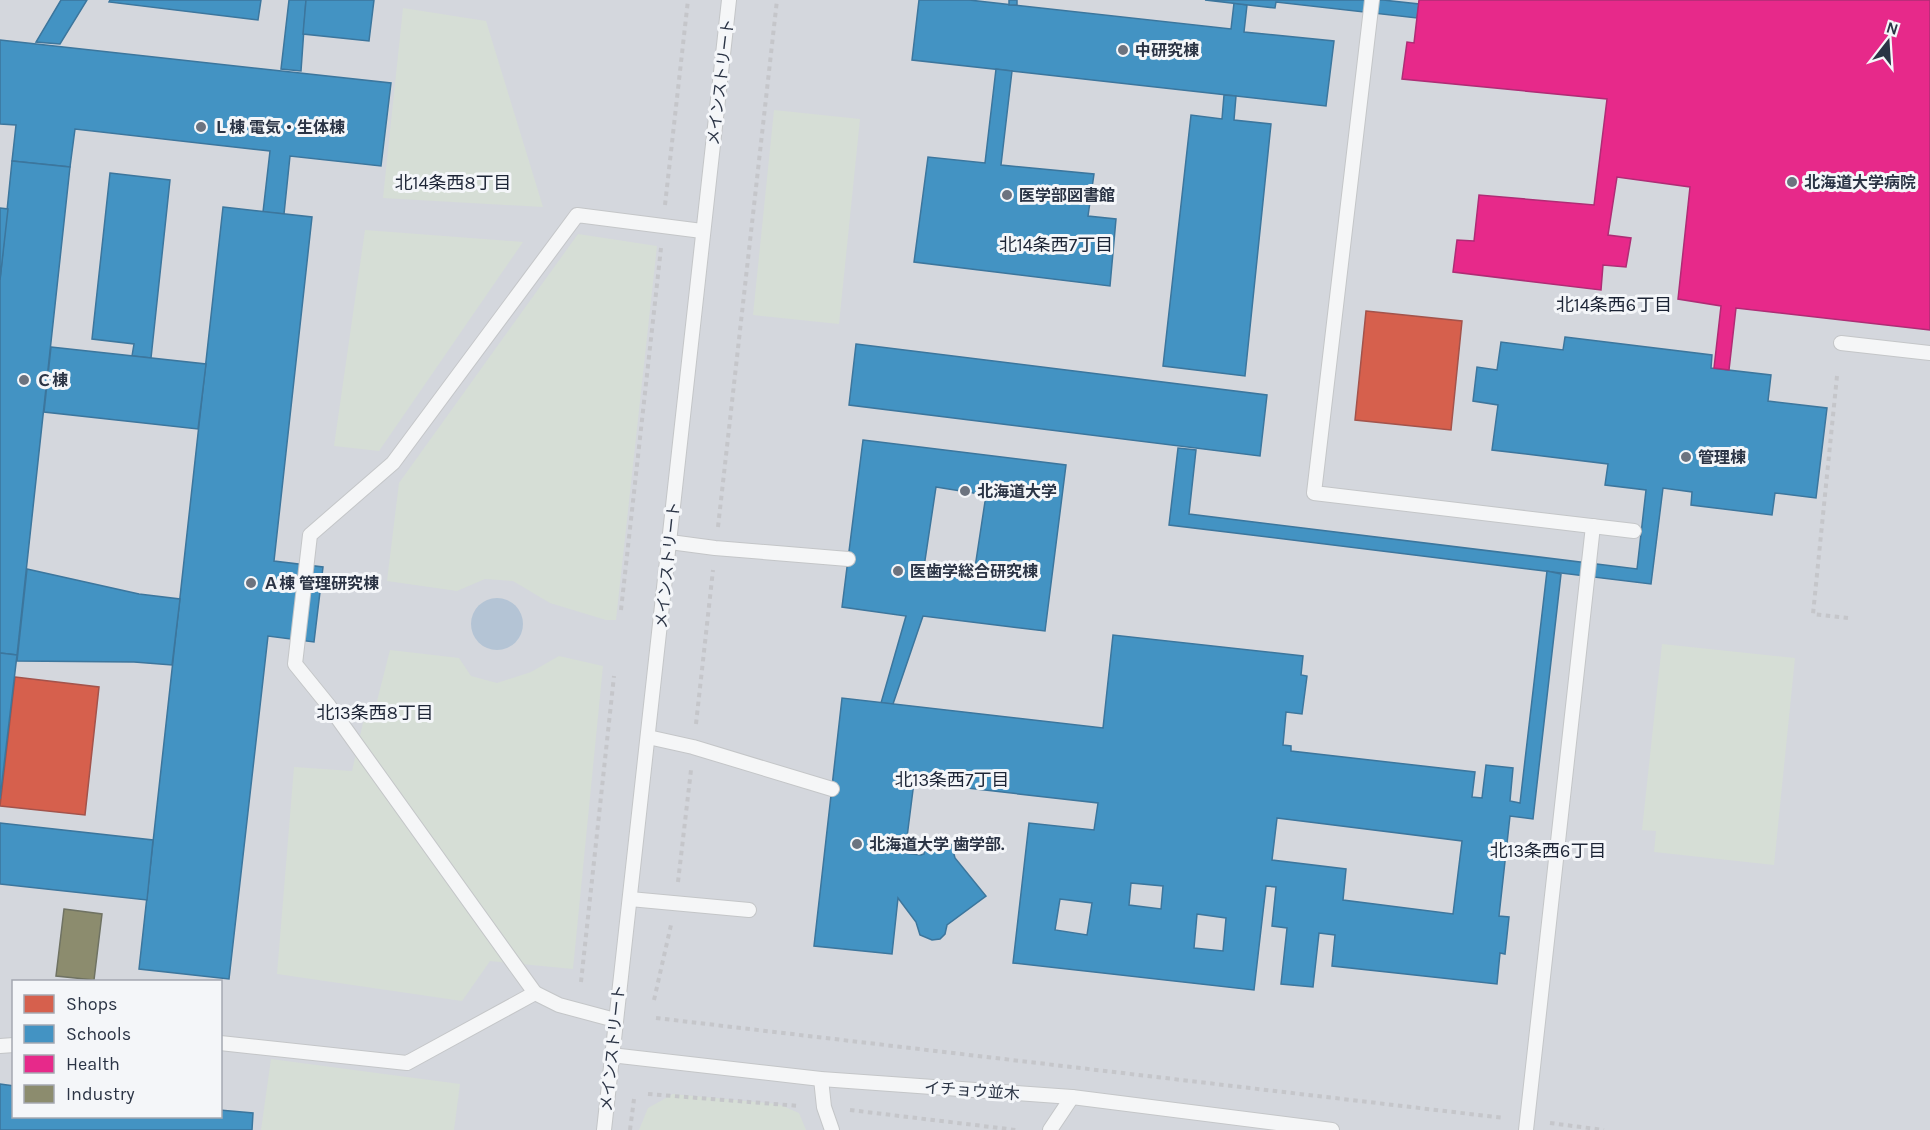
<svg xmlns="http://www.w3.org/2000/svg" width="1930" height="1130" viewBox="0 0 1930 1130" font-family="Karla,'Noto Sans JP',sans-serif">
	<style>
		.built { fill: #d4d7dd; fill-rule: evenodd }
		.green { fill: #d6ded6 }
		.water { fill: #b4c4d5 }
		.shops { fill: #d6604d; stroke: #a3534b; stroke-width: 1.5 }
		.schools { fill: #4393c3; stroke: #3c769d; stroke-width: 1.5; fill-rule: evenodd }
		.health { fill: #e7298a; stroke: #af2c75; stroke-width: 1.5 }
		.industry { fill: #8c8c6e; stroke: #6f7262; stroke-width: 1.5 }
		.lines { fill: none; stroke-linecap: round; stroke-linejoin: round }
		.service-casing { stroke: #c4c6c8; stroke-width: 16 }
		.path { stroke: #c5c6ca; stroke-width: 4; stroke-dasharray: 4.5 4.5; stroke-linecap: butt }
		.service { stroke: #f5f6f7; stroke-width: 14 }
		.poi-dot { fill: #6c737f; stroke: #f4f6f9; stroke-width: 2 }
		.labels { text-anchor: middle; stroke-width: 6; stroke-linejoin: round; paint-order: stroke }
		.poi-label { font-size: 16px; font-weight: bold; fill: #2b3445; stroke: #f4f6f9; text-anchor: start }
		.street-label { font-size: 16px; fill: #2b3445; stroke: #f4f6f9 }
		.neighbourhood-label { font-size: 18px; fill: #1d2536; stroke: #f4f6f9 }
	</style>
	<rect width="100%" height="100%" fill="#e6e8ea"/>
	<path class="built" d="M0,0H1930V1130H0ZM14,982H220V1116H14Z"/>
	<g class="green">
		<path d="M403,8L486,21L543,207L383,198Z"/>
		<path d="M774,110L860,119L839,324L753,315Z"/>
		<path d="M365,230L523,242L379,451L334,446Z"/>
		<path d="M578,234L657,246L616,620H606L550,603L513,581L485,579L457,591L387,581L399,483Z"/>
		<path d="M1662,644L1795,658L1774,865L1654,852L1656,831L1642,830Z"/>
		<path d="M390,650L459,658L471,676L497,683L531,672L559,656L603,666L573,969L490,961L462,1001L277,974L294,767L352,771L363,723L376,705Z"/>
		<path d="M271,1059L460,1084L454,1130H261Z"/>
		<path d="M673,1094L778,1104L799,1113L806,1130H639L648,1108Z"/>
	</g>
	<circle class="water" cx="497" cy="624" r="26"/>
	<g class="shops">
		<path d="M1366,311L1462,321L1451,430L1355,420Z"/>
		<path d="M15,677L99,687L85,815L0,806Z"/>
	</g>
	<g class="schools">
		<path d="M61,0H87L60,44L36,42Z"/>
		<path d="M110,0H261L258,20L109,2Z"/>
		<path d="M289,0H306L301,71L281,69Z"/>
		<path d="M306,0H374L369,41L303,34Z"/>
		<path d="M919,0H969L1231,29L1234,3L1247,5L1244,32L1334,41L1326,106L912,60Z"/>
		<rect x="1009" y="0" width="8" height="5"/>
		<path d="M1205,0H1383L1419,4L1417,18L1276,2L1275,8Z"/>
		<path d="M0,40L391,83L381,166L290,156L284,214L263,212L270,151L75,129L70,167L12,161L16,125L0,124Z"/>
		<path d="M996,69L1012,71L1001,165L1094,174L1088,216L1116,219L1110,286L914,262L928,157L985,163Z"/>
		<path d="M1224,95L1236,96L1234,120L1271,124L1245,376L1163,366L1191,115L1222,119Z"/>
		<path d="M12,161L70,167L17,655L0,653V280Z"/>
		<path d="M110,173L170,180L151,358L132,356L134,344L92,339Z"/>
		<path d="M223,207L312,217L274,561L323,567L314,642L268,636L229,979L139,969Z"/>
		<path d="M0,208L8,209L0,280Z"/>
		<path d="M1565,337L1712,355L1711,368L1771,375L1768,401L1827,408L1816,498L1775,493L1772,515L1691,505L1692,492L1663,488L1651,584L1169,525L1178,448L1196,450L1189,514L1637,569L1646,490L1605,485L1608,464L1492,450L1498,405L1473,401L1477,367L1497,370L1501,342L1563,350Z"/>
		<path d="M856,344L1267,395L1260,456L849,405Z"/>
		<path d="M51,347L206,364L198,429L44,412Z"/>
		<path d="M863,440L1066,465L1045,631L923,616L893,704L881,703L906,616L842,607ZM936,487L986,495L974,574L924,567Z"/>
		<path d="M27,569L139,594L180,599L172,665L134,662L17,661Z"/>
		<path d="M1547,571L1561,574L1533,819L1510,816L1499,916L1509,917L1505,954L1500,953L1497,984L1332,966L1335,935L1319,933L1313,987L1281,984L1287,928L1272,926L1276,887L1266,886L1254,990L1013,963L1029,823L1094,830L1098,803L914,782L905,853L921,855L924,854L926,845L936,839L951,843L955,858L986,896L947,925L945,934L940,939L932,940L920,935L916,922L898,898L892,954L814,946L842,698L1103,728L1113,635L1303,656L1301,675L1307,676L1302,714L1286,712L1283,745L1291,746V751L1475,772L1472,797L1482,798L1486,765L1513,768L1510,801L1520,803ZM1277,818L1462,841L1453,914L1343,900L1346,869L1272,860ZM1131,883L1163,886L1161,909L1129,905ZM1060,899L1092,903L1087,935L1055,930ZM1197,914L1226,918L1223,951L1194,948Z"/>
		<path d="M0,653L17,655L0,799Z"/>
		<path d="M0,823L153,840L147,900L0,884Z"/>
		<path d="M0,1084L14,1086V1116H220V1110L253,1113L252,1130H0Z"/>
	</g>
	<path class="health" d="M1419,0H1930V330L1736,308L1729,370L1714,368L1721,306L1678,299L1690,187L1617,177L1608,235L1631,238L1626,267L1603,265L1601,290L1453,272L1457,240L1474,241L1479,195L1594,205L1607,99L1402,79L1407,42L1414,43Z"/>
	<path class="industry" d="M64,909L102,914L94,980L56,976Z"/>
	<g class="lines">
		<g class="service-casing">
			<g id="service">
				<path d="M1372,0L1314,493L1634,531"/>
				<path d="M1841,343L1930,353"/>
				<path d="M670,542L715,548L848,559"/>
				<path d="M648,737L693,747L832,789"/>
				<path d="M630,899L749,910"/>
				<path d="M615,1020L559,1005L535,993L329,706L295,664L310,535L393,463L577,215L702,231"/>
				<path d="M220,1043L407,1063L535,993"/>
				<path d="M0,1046L14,1045"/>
				<path d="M611,1055L821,1079L1072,1097L1332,1130"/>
				<path d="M821,1079L824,1107L832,1130"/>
				<path d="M604,1130L729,0"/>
				<path d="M1050,1130L1072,1097"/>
				<path d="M1526,1130L1593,526"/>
			</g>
		</g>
		<g class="path">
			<path d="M665,205L688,0"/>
			<path d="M1837,376L1813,614L1848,618"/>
			<path d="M718,527L777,0"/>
			<path d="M621,610L661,248"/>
			<path d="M696,724L713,570"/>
			<path d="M678,882L691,770"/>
			<path d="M581,982L614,676"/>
			<path d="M654,1000L671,925"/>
			<path d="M656,1018L1504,1118"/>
			<path d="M648,1094L800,1106"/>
			<path d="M850,1110L1016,1130"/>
			<path d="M1550,1123L1604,1130"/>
			<path d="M630,1130L634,1099"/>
		</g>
		<use href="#service" class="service"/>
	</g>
	<g class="poi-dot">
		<circle cx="1123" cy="50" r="6"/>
		<circle cx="201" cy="127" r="6"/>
		<circle cx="1792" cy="182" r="6"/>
		<circle cx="1007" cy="195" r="6"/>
		<circle cx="24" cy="380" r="6"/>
		<circle cx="1686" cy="457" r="6"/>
		<circle cx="965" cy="491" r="6"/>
		<circle cx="898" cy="571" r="6"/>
		<circle cx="251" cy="583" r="6"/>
		<circle cx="857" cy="844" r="6"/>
	</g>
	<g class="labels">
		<g class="poi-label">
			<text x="1135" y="56">中研究棟</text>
			<text x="213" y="133">Ｌ棟 電気・生体棟</text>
			<text x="1804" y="188">北海道大学病院</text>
			<text x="1019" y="201">医学部図書館</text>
			<text x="36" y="386">Ｃ棟</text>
			<text x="1698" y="463">管理棟</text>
			<text x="977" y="497">北海道大学</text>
			<text x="910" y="577">医歯学総合研究棟</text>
			<text x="263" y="589">Ａ棟 管理研究棟</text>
			<text x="869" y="850">北海道大学 歯学部.</text>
		</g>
		<g class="street-label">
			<text transform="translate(720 82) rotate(-83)" y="6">メインストリート</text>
			<text transform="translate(667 565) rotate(-84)" y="6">メインストリート</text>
			<text transform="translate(612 1048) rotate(-84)" y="6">メインストリート</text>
			<text transform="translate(972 1090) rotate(4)" y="6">イチョウ並木</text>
		</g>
		<g class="neighbourhood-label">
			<text x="453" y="189">北14条西8丁目</text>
			<text x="1056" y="251">北14条西7丁目</text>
			<text x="1614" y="311">北14条西6丁目</text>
			<text x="375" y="719">北13条西8丁目</text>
			<text x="952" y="786">北13条西7丁目</text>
			<text x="1548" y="857">北13条西6丁目</text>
		</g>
	</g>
	<rect x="12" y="980" width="210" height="138" fill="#f4f6f9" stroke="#a4a8b1" stroke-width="1.5"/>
	<rect x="24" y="995" width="30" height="18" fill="#d6604d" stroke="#a4a8b1" stroke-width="1.5"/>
	<text x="66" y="1010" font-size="18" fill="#2b3445">Shops</text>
	<rect x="24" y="1025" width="30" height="18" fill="#4393c3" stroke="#a4a8b1" stroke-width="1.5"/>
	<text x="66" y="1040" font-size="18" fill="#2b3445">Schools</text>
	<rect x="24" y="1055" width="30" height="18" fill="#e7298a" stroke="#a4a8b1" stroke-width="1.5"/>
	<text x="66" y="1070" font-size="18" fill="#2b3445">Health</text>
	<rect x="24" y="1085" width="30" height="18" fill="#8c8c6e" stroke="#a4a8b1" stroke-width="1.5"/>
	<text x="66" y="1100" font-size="18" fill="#2b3445">Industry</text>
	<g transform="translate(1888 42) rotate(17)" stroke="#f4f6f9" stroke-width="4.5" paint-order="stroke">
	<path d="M0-4.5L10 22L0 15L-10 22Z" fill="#2b3445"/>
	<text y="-9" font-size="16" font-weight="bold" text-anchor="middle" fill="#2b3445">N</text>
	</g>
</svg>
